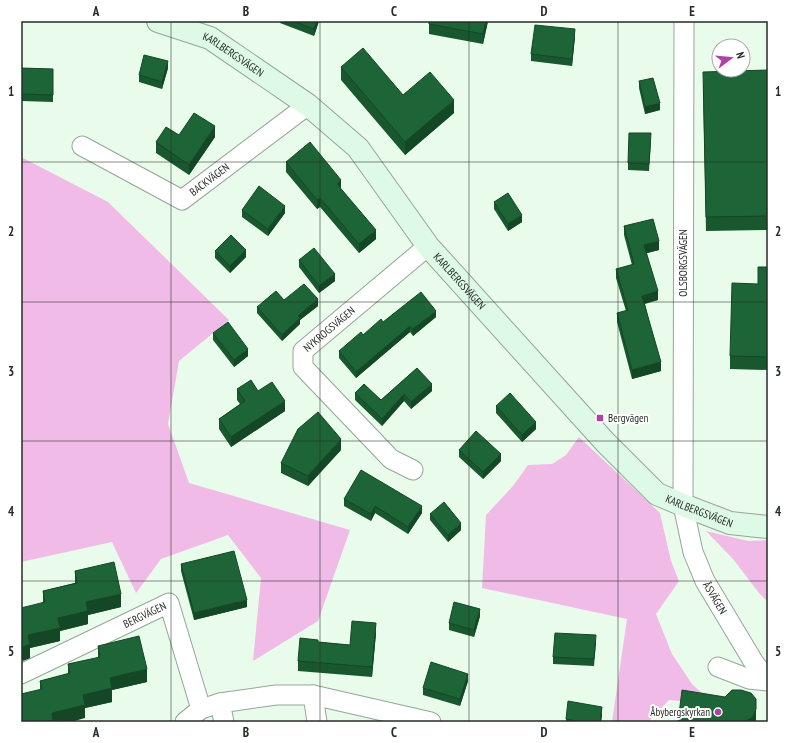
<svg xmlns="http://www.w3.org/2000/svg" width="789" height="743" viewBox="0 0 789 743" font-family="'PT Sans Narrow',sans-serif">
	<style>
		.green { fill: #f0bbe6 }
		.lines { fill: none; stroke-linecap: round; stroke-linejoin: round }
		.street-casing { stroke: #94a697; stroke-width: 21 }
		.secondary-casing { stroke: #94a697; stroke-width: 24 }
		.street { stroke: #fff; stroke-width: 19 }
		.secondary { stroke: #def9e5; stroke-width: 22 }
		.wall { fill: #19572e }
		.shaded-wall { fill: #144726 }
		.building { fill: #1d6536; stroke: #144726 }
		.grid { fill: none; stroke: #252c26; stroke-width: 1; stroke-opacity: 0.55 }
		.poi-dot { fill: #af43a2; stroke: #fff; stroke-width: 1.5 }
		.labels { text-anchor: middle; stroke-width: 4; stroke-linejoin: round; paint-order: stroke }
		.street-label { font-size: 11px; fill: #252c26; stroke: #fff }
		.poi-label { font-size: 11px; fill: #252c26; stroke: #fff; text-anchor: start }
		.neatline { fill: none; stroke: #252c26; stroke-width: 1.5 }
		.grid-label { font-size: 13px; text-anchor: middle; font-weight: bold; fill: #252c26 }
	</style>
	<rect width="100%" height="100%" fill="#e9fcec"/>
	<g class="green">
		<path d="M21,157L108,202L229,320L179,361L168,424L189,483L350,530L318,621L253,661L261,578L228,535L161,559L136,593L112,542L21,562Z"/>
		<path d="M579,437L660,513L671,561L679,581L656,614L672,654L692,684L705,696V703L669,700L650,720V722H612L627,619L482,588L486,515L513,486L528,465L552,464L566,455Z"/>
		<path d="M706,531L748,541L768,540V602L759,593L733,559Z"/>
	</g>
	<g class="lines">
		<g class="street-casing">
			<g id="street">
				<path id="s1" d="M684,21L683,505L693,552L705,581L753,661L768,681"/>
				<path id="s2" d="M82,146L182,200L308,105"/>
				<path id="s3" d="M413,470L391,459L303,367V351L428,246"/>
				<path d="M718,667L749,679L768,681"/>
				<path id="s4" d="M21,674L169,603L201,709"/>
				<path d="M313,695L317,722"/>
				<path d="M220,703L224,722"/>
				<path d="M185,722L201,709L220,703L276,695H313L431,722"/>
			</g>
		</g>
		<g class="secondary-casing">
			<g id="secondary">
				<path id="s5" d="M158,21L210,38L308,105L358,148L428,246L605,442L657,494L683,505L730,523L768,527"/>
			</g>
		</g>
		<use href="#street" class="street"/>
		<use href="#secondary" class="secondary"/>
	</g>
	<g class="wall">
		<path d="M280,21H319L314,36L280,23Z"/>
		<path d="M429,21H488L483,44L429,34Z"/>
		<path d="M575,36L572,66L531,61V54Z"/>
		<path d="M341,67L403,95L454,113L405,155L341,80Z"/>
		<path d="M21,68L53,69V102L21,101Z"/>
		<path d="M168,68L162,89L139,82V75Z"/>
		<path d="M768,70V230L706,231L703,85Z"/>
		<path d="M639,81L660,110L645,114L639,88Z"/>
		<path d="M179,135L215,137L189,175L156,153V142Z"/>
		<path d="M651,140L649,171L628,170V163Z"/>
		<path d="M286,162L376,239L359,253L320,207L317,209L286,172Z"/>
		<path d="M494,202L522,222L508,231L494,209Z"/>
		<path d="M242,210L285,213L268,236L242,217Z"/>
		<path d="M624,226L659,250L646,253L658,300L645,304L661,371L632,379L617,322V313L626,311L616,278V269L632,265L624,235Z"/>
		<path d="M215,251L246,257L230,273L215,258Z"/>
		<path d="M299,260L335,281L319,293L299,267Z"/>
		<path d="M768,267V370L730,369V356L758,284Z"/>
		<path d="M284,300L318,306L300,320V324L282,341L257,313V307Z"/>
		<path d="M436,317L413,336L410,332L356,378L339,358V351L383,322Z"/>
		<path d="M213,333L248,356L234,367L213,340Z"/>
		<path d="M417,368L432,391L411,409L404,401L382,426L355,400V393L381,400Z"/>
		<path d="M237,389L258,391L285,411L231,447L219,429V419L240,404L237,400Z"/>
		<path d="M496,406L536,429L522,442L496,413Z"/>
		<path d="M341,450L308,486L281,473V463Z"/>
		<path d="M459,450L501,461L483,479L459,457Z"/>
		<path d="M344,499L422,513L408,534L375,513L371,521L344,506Z"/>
		<path d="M430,514L461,530L448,542L430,520Z"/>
		<path d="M181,564L247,607L194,620L181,571Z"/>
		<path d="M75,571L121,607L88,615V624L60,631V641L30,648V658L23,661L43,603V591L75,583Z"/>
		<path d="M480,616L474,637L449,630V623Z"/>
		<path d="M376,633L372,677L298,671V661L318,642L350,645Z"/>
		<path d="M596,642L594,666L553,664V657Z"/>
		<path d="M98,646L147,682L112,690V702L85,708V718L40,689V681L68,674V664L98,658Z"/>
		<path d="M468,681L460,706L423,695V688Z"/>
		<path d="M602,714L601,722H566V719Z"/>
	</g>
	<g class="shaded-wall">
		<path d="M317,21H319L314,36V29Z"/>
		<path d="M486,21H488L483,44V34Z"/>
		<path d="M575,29V36L572,66V59Z"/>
		<path d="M168,61V68L162,89V82Z"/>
		<path d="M454,100V113L405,155V142Z"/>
		<path d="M660,103V110L645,114V107Z"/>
		<path d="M215,126V137L189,175V165Z"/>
		<path d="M341,180V189L337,184Z"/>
		<path d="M320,198V207L317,209V200Z"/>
		<path d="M285,206V213L268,236V229Z"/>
		<path d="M522,215V222L508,231V224Z"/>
		<path d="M376,230V239L359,253V244Z"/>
		<path d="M659,241V250L644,254V245Z"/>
		<path d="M246,250V257L230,273V266Z"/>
		<path d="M335,274V281L319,293V286Z"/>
		<path d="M658,291V300L642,304V296Z"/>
		<path d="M318,299V306L300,320V324L282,341V335L298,316Z"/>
		<path d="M436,311V317L413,336V329Z"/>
		<path d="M410,326V332L356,378V372Z"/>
		<path d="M248,349V356L234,367V360Z"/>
		<path d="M661,362V371L632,379V370Z"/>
		<path d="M432,384V391L411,409V402Z"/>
		<path d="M404,394V401L382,426V419Z"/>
		<path d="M285,401V411L231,447V437Z"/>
		<path d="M536,422V429L522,442V435Z"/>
		<path d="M341,439V450L308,486V476Z"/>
		<path d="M501,454V461L483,479V472Z"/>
		<path d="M375,506V513L371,521V514Z"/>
		<path d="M422,506V513L408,534V527Z"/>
		<path d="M461,523V530L448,542V535Z"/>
		<path d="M121,594V607L88,615V624L60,631V641L30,648V658L21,661V648L28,635L86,602Z"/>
		<path d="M247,600V607L194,620V613Z"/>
		<path d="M480,609V616L474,637V630Z"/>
		<path d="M376,623V633L372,677V667Z"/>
		<path d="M147,669V682L112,690V702L85,708V718L71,722H46L52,713L83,695L110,678Z"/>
		<path d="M468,674V681L460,706V699Z"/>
		<path d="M602,707V714L601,722H600Z"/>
		<path d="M756,709V722H744Z"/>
	</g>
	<g class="building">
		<path d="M293,21H317L314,29Z"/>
		<path d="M429,21H486L483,34L429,24Z"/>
		<path d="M535,25L575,29L572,59L531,54Z"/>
		<path d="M363,48L403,95L430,72L454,100L405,142L341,67Z"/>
		<path d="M144,55L168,61L162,82L139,75Z"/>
		<path d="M21,68L53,69V95L21,94Z"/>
		<path d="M768,70V216L706,217L703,72Z"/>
		<path d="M653,78L660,103L645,107L639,81Z"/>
		<path d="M194,113L215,126L189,165L156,142L166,127L179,135Z"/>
		<path d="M629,133H651L649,164L628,163Z"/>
		<path d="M310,142L341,180L337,184L376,230L359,244L320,198L317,200L286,162Z"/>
		<path d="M259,186L285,206L268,229L242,210Z"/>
		<path d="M508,193L522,215L508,224L494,202Z"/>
		<path d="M653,219L659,241L644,245L658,291L642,296L661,362L632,370L617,313L628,310L616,269L634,264L624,226Z"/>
		<path d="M231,235L246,250L230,266L215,251Z"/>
		<path d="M314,248L335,274L319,286L299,260Z"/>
		<path d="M758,267H768V357L730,356L732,283L758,284Z"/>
		<path d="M304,284L318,299L298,316L300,318L282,335L257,307L276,291L284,300Z"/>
		<path d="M421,292L436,311L413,329L410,326L356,372L339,351L361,332L363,335L381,319L383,322Z"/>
		<path d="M228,322L248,349L234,360L213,333Z"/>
		<path d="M417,368L432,384L411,402L404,394L382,419L355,393L364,384L381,400Z"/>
		<path d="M251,380L258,391L272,382L285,401L231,437L219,419L245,401L237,389Z"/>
		<path d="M510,393L536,422L522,435L496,406Z"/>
		<path d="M318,412L341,439L308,476L281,463L298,429Z"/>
		<path d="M476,431L501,454L483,472L459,450Z"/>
		<path d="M361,470L422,506L408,527L375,506L371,514L344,499Z"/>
		<path d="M444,502L461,523L448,535L430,514Z"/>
		<path d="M234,551L247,600L194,613L181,564Z"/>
		<path d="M114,562L121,594L86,602L88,611L58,618L60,628L28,635L30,644L21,648V608L45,602L43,591L77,583L75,571Z"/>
		<path d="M454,602L480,609L474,630L449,623Z"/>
		<path d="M352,621L376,623L372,667L298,661L300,638L318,640V642L350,645Z"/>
		<path d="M555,633L596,635L594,659L553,657Z"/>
		<path d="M139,636L147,669L110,678L112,688L83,695L85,705L52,713L53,720L46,722H21V694L42,689L40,681L70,673L68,664L100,657L98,646Z"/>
		<path d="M431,662L468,674L460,699L423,688Z"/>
		<path d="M682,690L725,697L732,690H741L751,693L756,699V709L753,717L744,722H678Z"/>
		<path d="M568,701L602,707L600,722H582L566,719Z"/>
	</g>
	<path class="grid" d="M171,21V722M320,21V722M469,21V722M618,21V722M21,162H768M21,302H768M21,441H768M21,581H768"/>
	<g class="poi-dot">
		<rect x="596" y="414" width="8" height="8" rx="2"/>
		<circle cx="718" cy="712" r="4"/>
	</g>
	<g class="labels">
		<g class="street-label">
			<text dy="4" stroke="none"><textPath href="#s5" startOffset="83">KARLBERGSVÄGEN</textPath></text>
			<text dy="4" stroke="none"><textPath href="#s2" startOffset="148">BACKVÄGEN</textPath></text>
			<text transform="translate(683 263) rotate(-90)" y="4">OLSBORGSVÄGEN</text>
			<text dy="4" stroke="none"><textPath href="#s5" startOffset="407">KARLBERGSVÄGEN</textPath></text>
			<text dy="4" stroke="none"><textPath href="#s3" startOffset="202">NYKROGSVÄGEN</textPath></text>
			<text dy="4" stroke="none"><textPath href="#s5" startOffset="743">KARLBERGSVÄGEN</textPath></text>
			<text dy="4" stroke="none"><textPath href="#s1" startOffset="583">ÅSVÄGEN</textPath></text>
			<text dy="4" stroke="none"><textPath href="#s4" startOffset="137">BERGVÄGEN</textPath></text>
		</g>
		<g class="poi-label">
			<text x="608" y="422">Bergvägen</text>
			<text x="710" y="716" text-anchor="end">Åbybergskyrkan</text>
		</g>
	</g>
	<rect width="789" height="743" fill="none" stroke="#ffffff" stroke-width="44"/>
	<g transform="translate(731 58) rotate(74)"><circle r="19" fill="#ffffff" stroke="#a8aba8"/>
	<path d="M0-3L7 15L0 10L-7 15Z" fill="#af43a2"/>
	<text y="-6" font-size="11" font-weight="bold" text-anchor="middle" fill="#252c26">N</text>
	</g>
	<rect x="22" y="22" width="745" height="699" class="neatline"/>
	<g class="grid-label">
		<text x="96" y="16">A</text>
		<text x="246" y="16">B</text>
		<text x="394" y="16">C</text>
		<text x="544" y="16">D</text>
		<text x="692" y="16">E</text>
		<text x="11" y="96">1</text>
		<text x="778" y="96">1</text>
		<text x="11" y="236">2</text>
		<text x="778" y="236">2</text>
		<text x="11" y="376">3</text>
		<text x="778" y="376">3</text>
		<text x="11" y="516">4</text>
		<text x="778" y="516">4</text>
		<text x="11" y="656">5</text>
		<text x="778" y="656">5</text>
		<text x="96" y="737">A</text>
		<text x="246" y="737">B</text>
		<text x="394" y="737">C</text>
		<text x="544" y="737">D</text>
		<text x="692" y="737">E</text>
	</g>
</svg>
